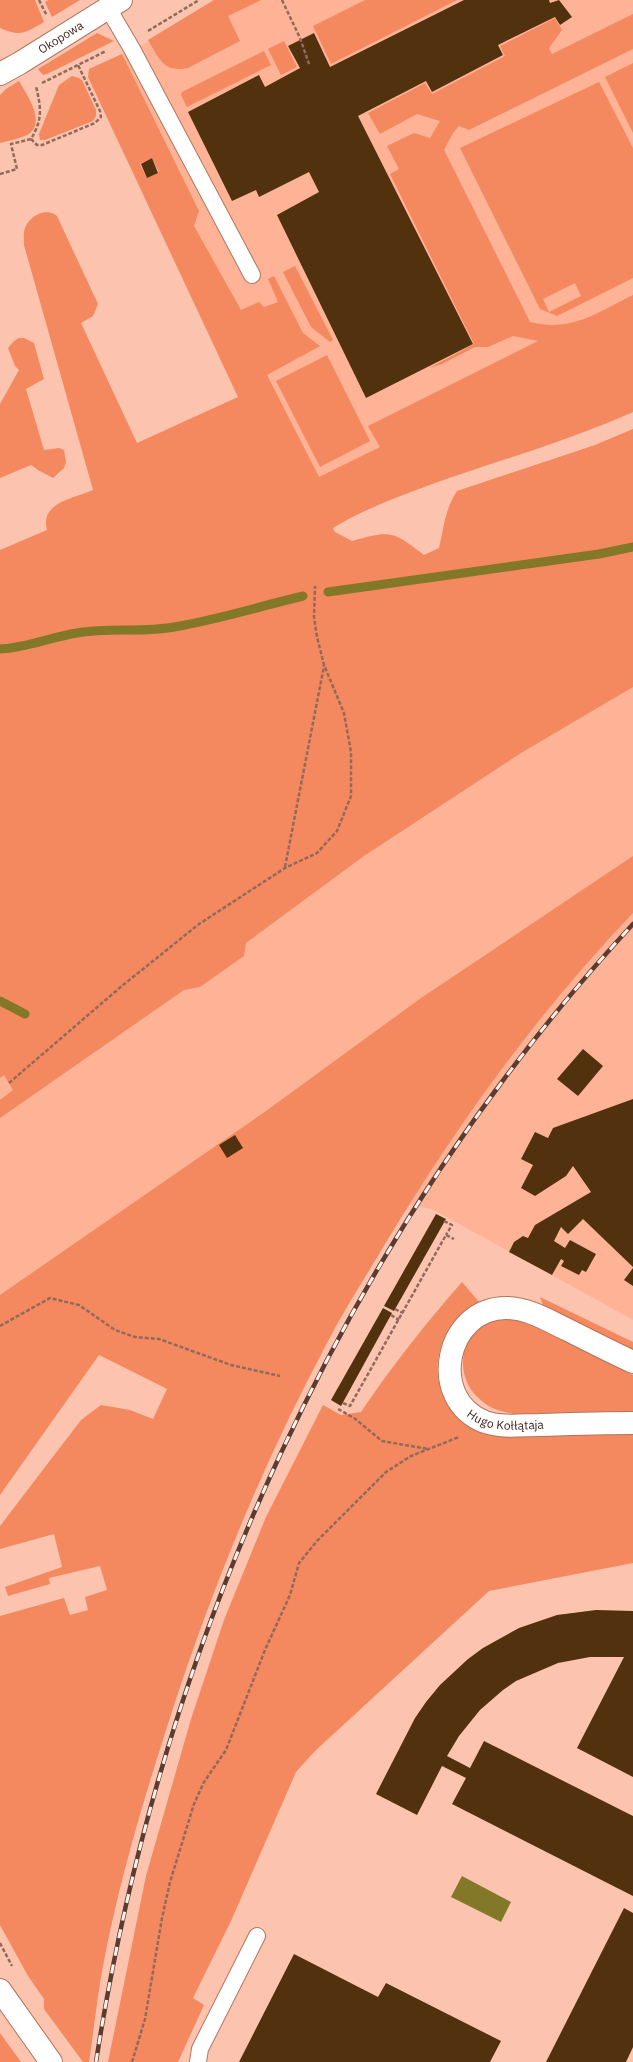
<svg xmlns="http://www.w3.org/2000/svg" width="633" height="2062" viewBox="0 0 633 2062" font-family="'IBM Plex Sans',sans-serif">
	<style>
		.built { fill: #ffb396 }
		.green { fill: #f4885e; fill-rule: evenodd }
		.water { fill: #827827 }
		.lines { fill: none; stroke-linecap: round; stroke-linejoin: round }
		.stream { stroke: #827827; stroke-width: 9 }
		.building { fill: #52310f }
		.lane-casing { stroke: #b3745c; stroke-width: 18 }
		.street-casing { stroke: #b3745c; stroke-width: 24 }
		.secondary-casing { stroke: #b3745c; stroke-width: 24 }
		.path { stroke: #926a5b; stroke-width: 2.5; stroke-dasharray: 4 2; stroke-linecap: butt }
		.lane { stroke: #fff; stroke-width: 16 }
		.street { stroke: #fff; stroke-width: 22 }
		.secondary { stroke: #fff; stroke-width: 22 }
		.rail-casing { stroke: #5b3c31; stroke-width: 4.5 }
		.rail { stroke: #fef0ea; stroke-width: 3; stroke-dasharray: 9; stroke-linecap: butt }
		.labels { text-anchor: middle; stroke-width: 4; stroke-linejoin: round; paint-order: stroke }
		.street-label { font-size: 12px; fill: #381e15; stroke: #fef0ea }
	</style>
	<rect width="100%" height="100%" fill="#fcc4af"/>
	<g class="built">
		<path d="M238,0H633V337L300,502L94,67Z"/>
		<path d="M633,652V1320L432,1209L382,1200L0,1309V1039Z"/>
	</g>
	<g class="green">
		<path d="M0,0H35L44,22C25,33 21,37 0,28Z"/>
		<path d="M49,0H80L52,17L45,2Z"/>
		<path d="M214,0H261L228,16L240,41L188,68C163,73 159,58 148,40Z"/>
		<path d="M365,0H457L331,64L313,26Z"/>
		<path d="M633,14V49L469,130L459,126L453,133L444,150L530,322C571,333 598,312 633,295V412C566,442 496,461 427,486C394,498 363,510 333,528L335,532L352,541C391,530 393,531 424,555L439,548C444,527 445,509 457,491L595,445L633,429V687L521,753L364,856L246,943L244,956L200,987L184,990L0,1118V1100L13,1090L4,1075L0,1078V550L47,530C40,502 73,499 93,490L24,245C24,239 23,234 25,228C30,216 45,207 57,216L98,304L93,316L81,323L137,443L238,397L88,77L89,69L122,54L199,211L194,226L241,310L259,302L264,307L278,302L268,279L274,276L303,333L320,346L267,375L319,477L380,447L368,426L538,341L513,336L488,347H475L442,364L429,368L474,344L390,174L399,169L387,146L414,133L430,138L440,121L417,114L380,134L368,113L425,83L432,94L505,56L500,46L555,18L562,30L549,48L552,54ZM152,158L159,172L147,178L140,164Z"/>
		<path d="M97,33L114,41L47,74L43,75L38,69Z"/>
		<path d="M284,41L297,67L281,75L268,49Z"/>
		<path d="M264,51L271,65L187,107L181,95L182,92Z"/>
		<path d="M633,63V133L605,77Z"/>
		<path d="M72,76L79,78L82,80L96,110V116L93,121L45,140H40L39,134L59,85Z"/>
		<path d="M19,81C27,95 49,126 25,136C17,139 8,141 0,143V95L6,89Z"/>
		<path d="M599,82L633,148V278L557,316L540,309L460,148ZM575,283L581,296L549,312L543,299Z"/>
		<path d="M295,266L333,340L330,342L311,327L283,272Z"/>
		<path d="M19,338H24L34,343L44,379L26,389L44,450L59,448L64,450L66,462L64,468L53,478L38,470L31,465L0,478V404L19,370L15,366L8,348L14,341Z"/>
		<path d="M327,355L370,441L320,467L276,381Z"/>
		<path d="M633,856V913C538,1012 456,1126 385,1244C365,1278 344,1310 326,1345C258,1473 204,1608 161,1746C138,1818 117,1892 103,1966C97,1997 94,2030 89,2062H83L44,2009V1999L28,1976L0,1925V1616L64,1598L70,1615L88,1610L85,1597L107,1590L100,1566L49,1578L50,1584L8,1596L5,1587L62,1567L54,1534L0,1549V1526L81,1420L101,1405L130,1410L153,1419L167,1389L99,1355L0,1495V1295L266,1111L421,998Z"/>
		<path d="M462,1282L480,1303C442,1323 422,1371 452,1409C458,1416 464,1424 472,1428C483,1434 495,1435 507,1437L633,1434V1563L489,1591L315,1751L296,1772L231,1921L193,1998L204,2005L178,2062H108L146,1876L191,1719L224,1620L266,1517L323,1405L341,1415L361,1412C392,1366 426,1323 462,1282Z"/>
		<path d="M540,1297L633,1342V1350L543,1305Z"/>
		<path d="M507,1319H516L534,1326L633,1375V1412L513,1414C501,1411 491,1409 482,1401C457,1383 456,1342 483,1326C490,1321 499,1320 507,1319Z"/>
		<path d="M0,2033L21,2062H0Z"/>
	</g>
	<path class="water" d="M462,1876L511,1902L501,1922L451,1897Z"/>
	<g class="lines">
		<g class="stream">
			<path d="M328,592L599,554L633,547"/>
			<path d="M0,649C26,648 51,637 77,633C109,627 142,633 174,627C217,620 261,606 303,596"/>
			<path d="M0,1001L25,1014"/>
		</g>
	</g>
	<g class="building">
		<path d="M464,0H549L550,3L559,0L572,17L560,25L555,17L498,45L503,55L432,92L426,81L358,116L473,344L366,398L277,215L319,192L309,172L259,197L256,190L232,201L188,112L259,75L265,87L300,68L288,46L314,33L330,67Z"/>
		<path d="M152,158L158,173L147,178L141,164Z"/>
		<path d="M583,1049L603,1066L578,1096L557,1079Z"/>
		<path d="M633,1099V1267L583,1219L568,1234L561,1227L554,1241L565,1248L570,1240L596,1254L586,1272L582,1270L579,1275L561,1266L564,1261L561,1259L552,1275L509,1252L514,1242L523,1236L528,1238L535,1225L591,1192L573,1166L566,1176L535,1196L521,1188L533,1165L521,1159L535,1132L548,1138L553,1128Z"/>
		<path d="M235,1135L243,1148L227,1158L219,1145Z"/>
		<path d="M436,1214L446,1219L394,1311L384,1306Z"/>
		<path d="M633,1268V1286L624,1280Z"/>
		<path d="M383,1308L392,1313L341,1406L331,1400Z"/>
		<path d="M596,1610L633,1611V1777L577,1748L624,1657H590L558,1663L516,1681L503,1690L480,1710L459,1736L447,1756L470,1768L484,1741L633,1816V1896L452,1804L466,1778L442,1766L417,1815L376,1794L415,1718L426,1702L440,1685L468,1659L483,1648L519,1628L557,1615Z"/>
		<path d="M624,1908L633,1913V2047L626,2062H546Z"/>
		<path d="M294,1954L378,1997L386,1983L501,2041L490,2062H239Z"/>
	</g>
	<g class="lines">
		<g class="lane-casing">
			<g id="lane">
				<path d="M108,8L132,49L252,275"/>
				<path d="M198,2062L200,2049L257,1936"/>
			</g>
		</g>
		<g class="street-casing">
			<g id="street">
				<path id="s1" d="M0,74L20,63L121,0"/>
				<path id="s2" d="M633,1362C611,1352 590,1341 568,1330C549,1321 528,1308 506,1308C445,1308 427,1400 485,1422C502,1428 522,1425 539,1425C571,1424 602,1423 633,1423"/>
			</g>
		</g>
		<g class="secondary-casing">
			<path id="secondary" d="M0,1990L51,2062"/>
		</g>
		<g class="path">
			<path d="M39,0L47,16"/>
			<path d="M282,0L300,38L309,64"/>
			<path d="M148,31L199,0"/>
			<path d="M42,83L106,51"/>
			<path d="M31,139L37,145H42L95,123L101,117L100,111L78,65"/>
			<path d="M0,174L17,169L11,144L31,139C43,119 41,108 36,86"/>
			<path d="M285,867L324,666"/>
			<path d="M9,1083L123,985L199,924L285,868L317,853L337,831L351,796V752L344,713L324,665L317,637L314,617L315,586"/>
			<path d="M444,1221L452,1225L446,1235"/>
			<path d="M395,1309L403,1313"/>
			<path d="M391,1315L399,1320"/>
			<path d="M0,1326L50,1298L79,1305L115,1330L135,1337L159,1339L231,1365L280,1376"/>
			<path d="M343,1403L350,1406L446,1235L454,1239"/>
			<path d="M338,1409L354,1418L382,1441L428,1449"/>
			<path d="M0,1943L12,1966"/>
			<path d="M132,2062L145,2019L162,1918L170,1882L194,1804L204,1782L226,1750L265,1650L290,1595L299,1563L317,1541L386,1472L411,1456L459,1437"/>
		</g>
		<use href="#lane" class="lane"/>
		<use href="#street" class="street"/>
		<use href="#secondary" class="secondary"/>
		<g class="rail-casing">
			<path id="rail" d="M96,2062C161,1644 345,1236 633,924"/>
		</g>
		<use href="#rail" class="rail"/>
	</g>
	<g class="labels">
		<g class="street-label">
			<text dy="4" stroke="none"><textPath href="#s1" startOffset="71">Okopowa</textPath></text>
			<text dy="4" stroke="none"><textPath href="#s2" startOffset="319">Hugo Kołłątaja</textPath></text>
		</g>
	</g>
</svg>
